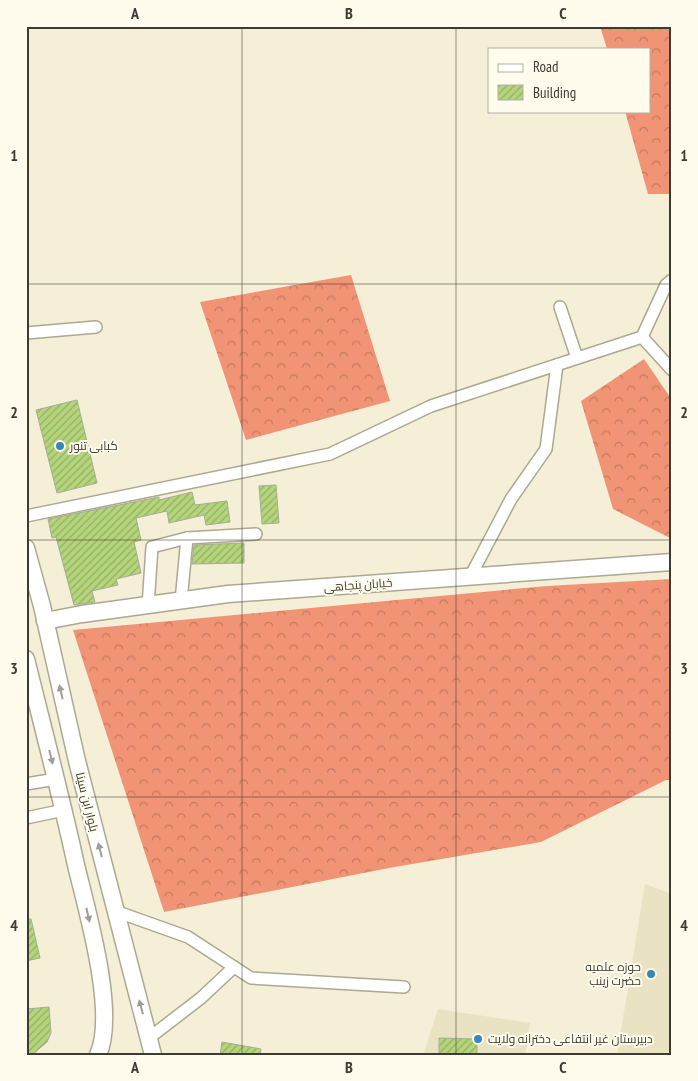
<svg xmlns="http://www.w3.org/2000/svg" width="698" height="1081" viewBox="0 0 698 1081" font-family="'PT Sans Narrow',Cairo,sans-serif">
	<style>
		.built { fill: #eae3c3 }
		.forest { fill: url(#forest-crowns) }
		.building { fill: url(#building-hatch); stroke: #a4ad97 }
		.lines { fill: none; stroke-linecap: round; stroke-linejoin: round }
		.street-casing { stroke: #ada891; stroke-width: 14 }
		.secondary-casing { stroke: #ada891; stroke-width: 19 }
		.street { stroke: #fff; stroke-width: 11 }
		.secondary { stroke: #fff; stroke-width: 16 }
		.oneway { fill: #9e9e98 }
		.grid { fill: none; stroke: #3e3c32; stroke-width: 1; stroke-opacity: 0.55 }
		.poi-dot { fill: #3986b9; stroke: #fffced; stroke-width: 2 }
		.labels { text-anchor: middle; stroke-width: 4; stroke-linejoin: round; paint-order: stroke }
		.poi-label { font-size: 12px; fill: #3e3c32; stroke: #fffced; text-anchor: start }
		.street-label { font-size: 12px; fill: #3e3c32; stroke: #fffced }
		.neatline { fill: none; stroke: #3e3c32; stroke-width: 2 }
		.grid-label { font-size: 16px; text-anchor: middle; font-weight: bold; fill: #3e3c32 }
	</style>
	<defs>
		<pattern id="forest-crowns" width="20" height="18" patternUnits="userSpaceOnUse" patternTransform="scale(1.25)"><rect width="20" height="18" fill="#f19375"/><path d="M2 6a3 3 0 1 1 6 0M12 15a3 3 0 1 1 6 0" fill="none" stroke="#c57961"/></pattern>
		<pattern id="building-hatch" width="6" height="6" patternUnits="userSpaceOnUse" patternTransform="scale(1.25)"><rect width="6" height="6" fill="#b5d57b"/><path d="M-1 1l2-2M0 6l6-6M5 7l2-2" fill="none" stroke="#95ae65"/></pattern>
	</defs>
	<rect width="100%" height="100%" fill="#f4efd6"/>
	<g class="built">
		<path d="M645,884L672,894V1055H617Z"/>
		<path d="M438,1009L530,1023L525,1055H423Z"/>
	</g>
	<g class="forest">
		<path d="M600,26H672V194H648L625,111H649V49H607Z"/>
		<path d="M351,275L390,401L246,440L200,302Z"/>
		<path d="M644,359L672,400V539L613,509L581,401Z"/>
		<path d="M672,579V780H666L541,842L389,868L164,912L73,630L547,586Z"/>
	</g>
	<g class="building">
		<path d="M77,400L97,483L57,493L36,410Z"/>
		<path d="M276,485L279,523L262,524L259,486Z"/>
		<path d="M192,492L195,505L227,501L230,522L206,525L204,515L169,523L167,511L136,518L141,540L134,542L141,573L116,579L118,585L92,591L95,602L74,605L56,537L52,538L48,519L159,497V500Z"/>
		<path d="M244,543V563L192,564L194,545Z"/>
		<path d="M26,919H31L40,958L26,961Z"/>
		<path d="M49,1007L51,1033L47,1042L32,1055H26V1009Z"/>
		<path d="M439,1038L477,1039V1054L439,1055Z"/>
		<path d="M222,1042L261,1049L260,1055H220Z"/>
	</g>
	<g class="lines">
		<g class="street-casing">
			<g id="street">
				<path d="M560,307L577,358"/>
				<path d="M26,333L96,327"/>
				<path d="M642,337L672,370"/>
				<path d="M26,516L330,454L431,406L642,337L666,285L672,280"/>
				<path d="M187,538L256,534"/>
				<path d="M470,577L511,499L546,449L557,365"/>
				<path d="M148,606L152,547L187,538L181,601"/>
				<path d="M26,784L56,779"/>
				<path d="M26,818L64,810"/>
				<path d="M115,911L188,937L251,978L404,987"/>
				<path d="M149,1038L201,998L234,967"/>
			</g>
		</g>
		<g class="secondary-casing">
			<g id="secondary">
				<path d="M26,548L42,606L77,761L153,1055"/>
				<path d="M45,621L82,614L228,594L672,562"/>
				<path d="M26,659C43,728 61,796 76,865C87,911 117,1013 98,1055"/>
			</g>
		</g>
		<use href="#street" class="street"/>
		<use href="#secondary" class="secondary"/>
	</g>
	<defs><path id="oneway-solid" d="M-6-.8H1V-3.2L6.5 0L1 3.2V.8H-6Z" transform="scale(1.25)"/></defs>
	<g class="oneway">
		<use href="#oneway-solid" transform="translate(61 692) rotate(-103)"/>
		<use href="#oneway-solid" transform="translate(51 757) rotate(76)"/>
		<use href="#oneway-solid" transform="translate(100 850) rotate(-104)"/>
		<use href="#oneway-solid" transform="translate(88 915) rotate(77)"/>
		<use href="#oneway-solid" transform="translate(141 1007) rotate(-105)"/>
	</g>
	<path class="grid" d="M242,26V1055M456,26V1055M26,284H672M26,540H672M26,797H672"/>
	<g class="poi-dot">
		<circle cx="60" cy="446" r="5"/>
		<circle cx="651" cy="974" r="5"/>
		<circle cx="478" cy="1039" r="5"/>
	</g>
	<g class="labels">
		<g class="poi-label">
			<text x="70" y="450">کبابی تنور</text>
			<text x="641" y="971" text-anchor="end">حوزه علمیه<tspan x="641" dy="14">حضرت زینب</tspan></text>
			<text x="488" y="1043">دبیرستان غیر انتفاعی دخترانه ولایت</text>
		</g>
		<g class="street-label">
			<text transform="translate(358 585) rotate(-4)" y="4">خیابان پنجاهی</text>
			<text transform="translate(87 802) rotate(76)" y="4">بلوار ابن سینا</text>
		</g>
	</g>
	<rect width="698" height="1081" fill="none" stroke="#fffced" stroke-width="55"/>
	<rect x="488" y="48" width="162" height="65" fill="#fffced" stroke="#b2afa2"/>
	<rect x="498" y="64" width="25" height="8" fill="#ffffff" stroke="#b2afa2"/>
	<text x="533" y="72" font-size="15" fill="#3e3c32">Road</text>
	<rect x="498" y="85" width="25" height="15" fill="url(#building-hatch)" stroke="#b2afa2"/>
	<text x="533" y="98" font-size="15" fill="#3e3c32">Building</text>
	<rect x="28" y="28" width="642" height="1026" class="neatline"/>
	<g class="grid-label">
		<text x="135" y="19">A</text>
		<text x="349" y="19">B</text>
		<text x="563" y="19">C</text>
		<text x="14" y="161">1</text>
		<text x="684" y="161">1</text>
		<text x="14" y="418">2</text>
		<text x="684" y="418">2</text>
		<text x="14" y="674">3</text>
		<text x="684" y="674">3</text>
		<text x="14" y="931">4</text>
		<text x="684" y="931">4</text>
		<text x="135" y="1073">A</text>
		<text x="349" y="1073">B</text>
		<text x="563" y="1073">C</text>
	</g>
</svg>
